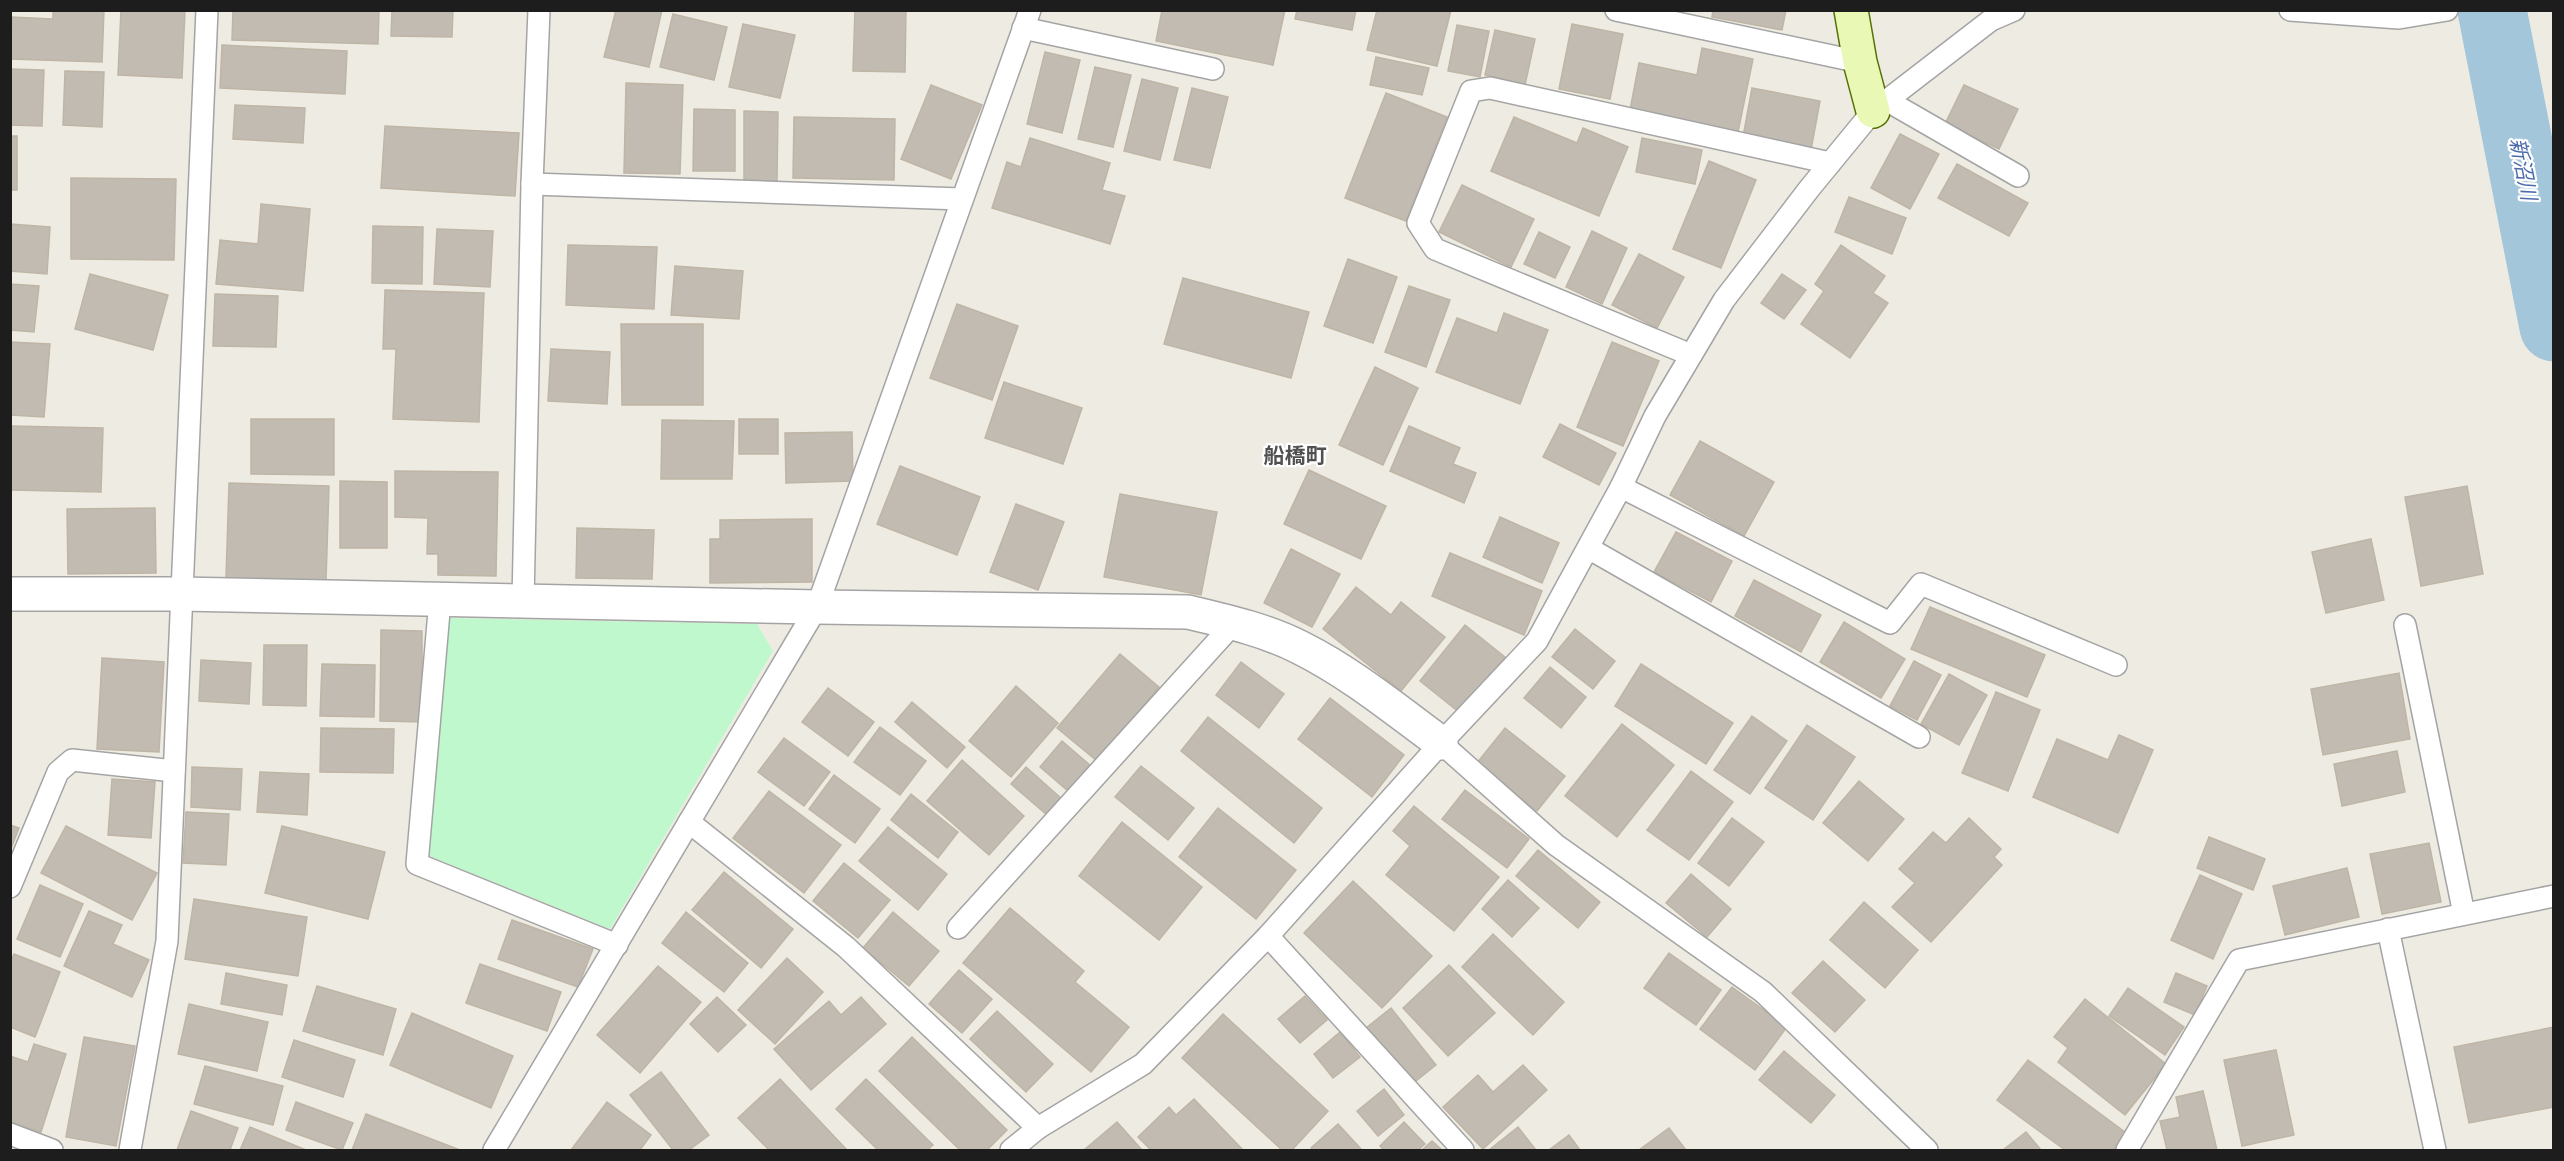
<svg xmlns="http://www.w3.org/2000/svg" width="2564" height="1161" viewBox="0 0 2564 1161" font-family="'Space Grotesk','Noto Sans JP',sans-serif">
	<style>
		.park { fill: #bff8cc }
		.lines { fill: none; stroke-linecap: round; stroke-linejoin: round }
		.river { stroke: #a3c6db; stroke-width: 69 }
		.building { fill: #c2bbb2; stroke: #bfb5a5; stroke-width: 1.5 }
		.lane-casing { stroke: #a4a4a4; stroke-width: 24 }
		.street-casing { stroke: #a4a4a4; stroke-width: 36 }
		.secondary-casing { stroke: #557106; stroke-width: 36 }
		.lane { stroke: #fff; stroke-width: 21 }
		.street { stroke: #fff; stroke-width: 33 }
		.secondary { stroke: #eaf8b6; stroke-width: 33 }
		.labels { text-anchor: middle; stroke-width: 4.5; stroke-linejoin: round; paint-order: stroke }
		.water-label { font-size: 21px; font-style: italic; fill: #4b6bab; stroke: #fff }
		.neighbourhood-label { font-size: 21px; font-weight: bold; fill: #505050; stroke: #fff }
	</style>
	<rect width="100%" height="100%" fill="#eeece2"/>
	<path class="park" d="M449,618L757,624L773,651L610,929L429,856Z"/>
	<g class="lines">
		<path class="river" d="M2492,10L2554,327"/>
	</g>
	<g class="building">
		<path d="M53,10H104L102,62L10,59L12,17L53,19Z"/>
		<path d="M121,10H185L182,78L118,75Z"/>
		<path d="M233,10H379L378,44L232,40Z"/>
		<path d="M392,10H453L452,37L391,36Z"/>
		<path d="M616,10H662L649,67L604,57Z"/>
		<path d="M855,10H906L905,72L853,71Z"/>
		<path d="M1162,10H1285L1273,65L1156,41Z"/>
		<path d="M1297,10H1356L1352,30L1295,19Z"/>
		<path d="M1377,10H1451L1437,66L1367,50Z"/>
		<path d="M1713,10H1786L1782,30L1712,17Z"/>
		<path d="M673,14L727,27L714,80L660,67Z"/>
		<path d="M743,24L795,35L780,98L729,87Z"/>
		<path d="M1572,24L1623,34L1610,99L1559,89Z"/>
		<path d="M1457,25L1489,31L1480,77L1448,71Z"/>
		<path d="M1495,30L1535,39L1525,85L1485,75Z"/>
		<path d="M222,45L347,51L345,94L220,88Z"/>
		<path d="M1702,48L1753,59L1738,132L1630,110L1639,63L1697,75Z"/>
		<path d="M1045,52L1080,60L1062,133L1027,124Z"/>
		<path d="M1376,57L1429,68L1422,95L1370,85Z"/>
		<path d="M1095,67L1131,75L1113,147L1078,139Z"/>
		<path d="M10,69L44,70L42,126L10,125Z"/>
		<path d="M65,71L104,72L102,127L63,125Z"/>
		<path d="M1142,79L1178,88L1160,160L1124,151Z"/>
		<path d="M626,83L683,85L680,174L624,173Z"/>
		<path d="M931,85L982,105L951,179L901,159Z"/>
		<path d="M1964,85L2018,109L1999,149L1945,124Z"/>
		<path d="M1192,88L1228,97L1210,168L1174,160Z"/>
		<path d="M1752,88L1820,101L1811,150L1743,137Z"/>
		<path d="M1386,93L1447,117L1406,221L1345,198Z"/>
		<path d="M235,105L305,108L303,143L233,139Z"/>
		<path d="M694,109L735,110V171H693Z"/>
		<path d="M744,111L778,112L777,181H744Z"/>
		<path d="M794,117L895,119L894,180L793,178Z"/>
		<path d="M1514,117L1577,143L1583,128L1628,147L1599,216L1491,171Z"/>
		<path d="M385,126L519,133L515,196L381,188Z"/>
		<path d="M1900,134L1939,154L1910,209L1871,188Z"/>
		<rect x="10" y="136" width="7" height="54"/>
		<path d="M1030,138L1110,163L1102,190L1125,196L1110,244L992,208L1007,162L1021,167Z"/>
		<path d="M1642,138L1702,150L1695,184L1636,172Z"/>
		<path d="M1709,161L1756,180L1721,268L1673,249Z"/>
		<path d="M1957,164L2028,203L2009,236L1938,198Z"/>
		<path d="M71,178L176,179L174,260L71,259Z"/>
		<path d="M1462,185L1534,219L1511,267L1439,232Z"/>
		<path d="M1849,197L1906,218L1892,254L1835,232Z"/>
		<path d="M261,204L310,209L303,291L216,284L220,240L258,244Z"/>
		<path d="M10,224L50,227L47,274L10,271Z"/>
		<path d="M373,226L423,227L422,284L372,283Z"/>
		<path d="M437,229L493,231L490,287L434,284Z"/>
		<path d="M1592,231L1627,248L1602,304L1566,287Z"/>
		<path d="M1539,232L1570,247L1555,278L1524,264Z"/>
		<path d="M568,245L657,247L654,309L566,305Z"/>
		<path d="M1841,245L1885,276L1873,293L1888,303L1850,358L1801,324L1824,291L1815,284Z"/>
		<path d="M1639,254L1684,277L1657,328L1612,305Z"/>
		<path d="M1348,259L1397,277L1373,343L1324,326Z"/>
		<path d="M675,266L743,271L739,319L671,315Z"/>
		<path d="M90,274L168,295L153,350L75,329Z"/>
		<path d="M1782,274L1806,290L1784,319L1761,303Z"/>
		<path d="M1183,278L1309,312L1291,378L1164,344Z"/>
		<path d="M10,284L39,286L34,332L10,330Z"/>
		<path d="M1409,286L1450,300L1426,367L1385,352Z"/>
		<path d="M385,290L484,293L479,422L393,419L396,349H383Z"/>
		<path d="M215,294L278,296L276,347L213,346Z"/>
		<path d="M957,304L1018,326L992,400L930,378Z"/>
		<path d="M1504,313L1548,330L1520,404L1436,372L1457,318L1497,333Z"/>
		<path d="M621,324H703V405H622Z"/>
		<path d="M10,342L50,344L44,417L10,415Z"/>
		<path d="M1612,342L1659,361L1623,446L1577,427Z"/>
		<path d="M551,349L610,352L607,404L548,401Z"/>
		<path d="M1375,367L1418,388L1383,465L1339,445Z"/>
		<path d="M1004,382L1082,408L1063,464L985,438Z"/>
		<path d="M251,419H334V475L251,474Z"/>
		<rect x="739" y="419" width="39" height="35"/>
		<path d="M662,420L734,421L732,479H661Z"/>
		<path d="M1560,424L1616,453L1599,485L1543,457Z"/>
		<path d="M10,426L103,428L101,492L10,490Z"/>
		<path d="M1409,426L1460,448L1453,464L1476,473L1464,503L1390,471Z"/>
		<path d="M852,432L853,481L786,483L785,433Z"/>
		<path d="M1700,441L1774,482L1744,536L1670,495Z"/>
		<path d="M900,466L980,497L957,555L877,524Z"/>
		<path d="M1309,470L1386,506L1361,559L1284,524Z"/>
		<path d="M395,471L498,472L496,576L438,575V554H427L428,518L395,517Z"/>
		<path d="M340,481L387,482V548H340Z"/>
		<path d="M229,483L329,486L326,581L226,578Z"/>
		<path d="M2467,486L2483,574L2421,586L2405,497Z"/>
		<path d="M1120,494L1217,512L1201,595L1104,577Z"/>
		<path d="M1016,504L1064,522L1038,590L990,572Z"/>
		<path d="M155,508L156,573L68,574L67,509Z"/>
		<path d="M1500,517L1559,543L1542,583L1483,557Z"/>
		<path d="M812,519V582L710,583V539H720V520Z"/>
		<path d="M577,528L654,530L652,579L576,578Z"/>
		<path d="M1676,532L1732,561L1711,602L1654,572Z"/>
		<path d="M2371,539L2384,600L2326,613L2312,552Z"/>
		<path d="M1291,549L1340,574L1312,627L1264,603Z"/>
		<path d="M1450,553L1542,591L1524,635L1432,596Z"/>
		<path d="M1754,580L1821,615L1801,652L1735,616Z"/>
		<path d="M1356,587L1391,615L1401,602L1445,637L1401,691L1323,629Z"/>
		<path d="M1930,607L2045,655L2027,697L1911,649Z"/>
		<path d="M1844,622L1905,659L1881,698L1820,662Z"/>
		<path d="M1465,625L1505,657L1460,713L1420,681Z"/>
		<path d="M1575,629L1615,661L1593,689L1552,657Z"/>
		<path d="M381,630L422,631V722L380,721Z"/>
		<path d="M264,645H307L306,706L263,705Z"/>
		<path d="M1120,654L1159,687L1097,761L1057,728Z"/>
		<path d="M102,658L164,662L159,752L97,749Z"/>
		<path d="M201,660L251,663L249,704L199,701Z"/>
		<path d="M1914,661L1941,675L1917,720L1890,706Z"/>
		<path d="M1241,662L1284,694L1259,728L1216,695Z"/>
		<path d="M322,664L375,665L374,717L320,716Z"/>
		<path d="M1641,664L1733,723L1706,764L1615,706Z"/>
		<path d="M1550,667L1586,697L1561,728L1524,698Z"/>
		<path d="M2399,673L2410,739L2323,755L2311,689Z"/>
		<path d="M1949,674L1987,695L1959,745L1921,724Z"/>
		<path d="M1016,686L1058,723L1011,777L969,741Z"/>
		<path d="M828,688L874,722L848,756L802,722Z"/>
		<path d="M1996,692L2040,710L2008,791L1962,773Z"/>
		<path d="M1330,698L1404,755L1372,797L1298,739Z"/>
		<path d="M912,702L965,747L947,768L895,722Z"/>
		<path d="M1752,716L1787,741L1750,794L1714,770Z"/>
		<path d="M1208,717L1322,808L1294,843L1181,751Z"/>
		<path d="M1622,724L1674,765L1617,837L1565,796Z"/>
		<path d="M1807,725L1855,757L1813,820L1765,788Z"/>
		<path d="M880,727L926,761L900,795L854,762Z"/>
		<path d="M321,728L394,729L393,773L320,772Z"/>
		<path d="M1505,728L1565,776L1537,811L1477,763Z"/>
		<path d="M2119,735L2153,750L2118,833L2033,797L2057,739L2108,760Z"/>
		<path d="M784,738L830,772L804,806L758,772Z"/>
		<path d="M1062,741L1091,766L1068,791L1040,767Z"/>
		<path d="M2397,751L2405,792L2342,806L2334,764Z"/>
		<path d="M962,760L1024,816L989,855L927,801Z"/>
		<path d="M1141,766L1194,808L1168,840L1115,797Z"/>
		<path d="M192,767L242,769L240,810L191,807Z"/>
		<path d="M1026,767L1062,799L1047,815L1011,784Z"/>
		<path d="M1691,771L1733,802L1689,860L1647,830Z"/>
		<path d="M260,772L309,774L307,815L257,812Z"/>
		<path d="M834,775L880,809L855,843L809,809Z"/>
		<path d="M112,779L155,782L151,838L108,835Z"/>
		<path d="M1859,781L1904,819L1868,861L1823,823Z"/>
		<path d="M1465,790L1529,839L1507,868L1442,819Z"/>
		<path d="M769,791L841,845L804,893L733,838Z"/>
		<path d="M911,794L958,832L938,858L891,820Z"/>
		<path d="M1414,806L1499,877L1454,931L1386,875L1410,846L1393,831Z"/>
		<path d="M1218,808L1296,870L1256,919L1179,857Z"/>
		<path d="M186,812L229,814L226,865L183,863Z"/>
		<path d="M1732,818L1764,842L1729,886L1698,863Z"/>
		<path d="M1969,818L2001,849L1994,857L2002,865L1931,942L1892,907L1915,883L1899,869L1933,832L1946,843Z"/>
		<path d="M1122,822L1202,887L1159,940L1079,876Z"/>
		<path d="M10,825L19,828L10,851Z"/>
		<path d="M66,826L157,873L132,920L41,873Z"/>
		<path d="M282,826L385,852L368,919L265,893Z"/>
		<path d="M888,827L947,874L918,910L859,861Z"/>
		<path d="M2209,837L2265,859L2253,890L2197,868Z"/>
		<path d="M2429,843L2441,902L2382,914L2370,854Z"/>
		<path d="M1538,850L1600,902L1578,928L1516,876Z"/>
		<path d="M844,863L890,900L858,938L813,901Z"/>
		<path d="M2347,868L2359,917L2285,935L2273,886Z"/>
		<path d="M724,872L793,929L761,968L692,910Z"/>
		<path d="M1691,874L1731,909L1707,937L1666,903Z"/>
		<path d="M2200,875L2242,894L2213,959L2171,940Z"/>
		<path d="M1508,880L1539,908L1512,937L1482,909Z"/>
		<path d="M1353,881L1432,956L1382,1008L1304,933Z"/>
		<path d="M40,885L83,904L60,957L17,939Z"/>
		<path d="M194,899L307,917L298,976L185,959Z"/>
		<path d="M1864,902L1918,950L1885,988L1830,940Z"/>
		<path d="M1010,908L1084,971L1075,982L1129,1027L1091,1072L963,963Z"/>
		<path d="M89,911L122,925L113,944L149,960L132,997L64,966Z"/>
		<path d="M686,912L748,963L724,992L662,943Z"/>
		<path d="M893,912L939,951L909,986L863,948Z"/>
		<path d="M512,920L593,949L578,987L498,959Z"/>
		<path d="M1493,934L1564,1002L1533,1035L1462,967Z"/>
		<path d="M1669,953L1721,990L1696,1025L1644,988Z"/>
		<path d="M14,954L60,972L35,1037L10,1027V963Z"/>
		<path d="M787,958L823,992L775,1044L738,1010Z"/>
		<path d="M1823,961L1865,1000L1835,1032L1792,993Z"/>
		<path d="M480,964L561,992L547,1031L466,1003Z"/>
		<path d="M1449,965L1495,1013L1448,1056L1403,1008Z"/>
		<path d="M658,966L701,1002L640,1073L597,1035Z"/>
		<path d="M959,970L992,999L962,1033L929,1004Z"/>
		<path d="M226,973L287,985L282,1015L221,1004Z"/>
		<path d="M2176,973L2207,986L2195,1015L2164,1002Z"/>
		<path d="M317,986L396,1009L383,1055L303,1031Z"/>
		<path d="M1732,987L1787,1027L1755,1070L1700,1029Z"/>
		<path d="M2128,988L2184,1027L2165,1055L2109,1016Z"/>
		<path d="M1305,996L1327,1020L1300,1043L1278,1019Z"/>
		<path d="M717,997L746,1025L718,1052L690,1024Z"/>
		<path d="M861,997L886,1024L811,1090L774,1049L829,1001L841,1015Z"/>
		<path d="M2085,999L2166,1064L2125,1115L2058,1062L2068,1048L2054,1037Z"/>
		<path d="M189,1004L268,1022L257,1071L178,1054Z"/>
		<path d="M1391,1008L1436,1065L1411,1085L1366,1028Z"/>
		<path d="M997,1011L1053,1064L1026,1092L970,1039Z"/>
		<path d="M412,1013L513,1056L491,1108L390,1065Z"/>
		<path d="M1223,1014L1328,1111L1292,1150H1282L1182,1058Z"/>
		<path d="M2554,1027V1107L2469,1123L2454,1047Z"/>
		<path d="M1340,1032L1360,1057L1333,1078L1314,1054Z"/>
		<path d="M84,1037L135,1046L116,1146L66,1137Z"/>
		<path d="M912,1037L1007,1130L987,1150H960L879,1071Z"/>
		<path d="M294,1040L355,1060L343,1097L282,1077Z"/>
		<path d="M34,1044L66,1054L41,1132L10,1123V1056L28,1062Z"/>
		<path d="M2276,1050L2294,1135L2242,1146L2224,1060Z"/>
		<path d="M1784,1051L1835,1095L1811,1123L1759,1080Z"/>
		<path d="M2028,1060L2126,1133L2113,1150H2065L1997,1100Z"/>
		<path d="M1523,1065L1547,1090L1483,1149L1443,1107L1478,1075L1493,1092Z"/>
		<path d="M205,1066L283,1086L273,1125L194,1104Z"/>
		<path d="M661,1072L709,1135L689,1150H673L630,1095Z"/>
		<path d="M780,1079L847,1150H769L738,1118Z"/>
		<path d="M866,1079L933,1145L927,1150H878L836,1109Z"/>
		<path d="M1384,1089L1404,1115L1378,1136L1357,1111Z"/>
		<path d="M2203,1091L2217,1150H2167L2160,1121L2180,1117L2176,1097Z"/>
		<path d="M1194,1099L1243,1150H1151L1138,1137L1169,1107L1176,1115Z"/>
		<path d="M296,1102L353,1123L342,1150L286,1130Z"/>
		<path d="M607,1102L651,1135L640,1150H571Z"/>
		<path d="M191,1111L238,1128L230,1150H177Z"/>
		<path d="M366,1114L460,1150H352Z"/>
		<path d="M1117,1122L1142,1150H1084Z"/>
		<path d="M1404,1122L1425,1144L1418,1150H1384L1380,1146Z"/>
		<path d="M1338,1124L1362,1150H1314L1311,1148Z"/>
		<path d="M250,1127L306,1150H240Z"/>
		<path d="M1518,1127L1536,1150H1489Z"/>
		<path d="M1669,1128L1686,1150H1639Z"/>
		<path d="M2026,1132L2041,1150H2003Z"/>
		<path d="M1569,1135L1580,1150H1549Z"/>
		<path d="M1432,1141L1442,1150H1422Z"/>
	</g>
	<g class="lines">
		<g class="lane-casing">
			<g id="lane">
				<path d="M1616,10L1860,62"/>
				<path d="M2290,10L2399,18L2447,10"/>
				<path d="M1023,28L1213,69"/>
				<path d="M1886,100L2018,176"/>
				<path d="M532,184L961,199"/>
				<path d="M1691,355L1435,249L1418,223L1471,91L1490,88L1830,163"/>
				<path d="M1621,487L1890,623L1921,584L2116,665"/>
				<path d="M1590,549L1919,737"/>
				<path d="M440,600L417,864L617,945"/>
				<path d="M523,601L532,184L539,10"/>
				<path d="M2405,625L2464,914"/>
				<path d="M1441,743L1556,845L1763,992L1927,1150"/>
				<path d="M689,822L846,947L1038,1128"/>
				<path d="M10,887L58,772L72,760L174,771"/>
				<path d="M958,928L1234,623"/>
				<path d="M2388,929L2435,1150"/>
				<path d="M1268,936L1463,1150"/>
				<path d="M10,1134L52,1150"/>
				<path d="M130,1150L167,941L207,10"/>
				<path d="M494,1150L817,607L1030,10"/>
				<path d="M1011,1150L1038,1128L1143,1064L1268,936L1441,743L1537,641L1621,487L1655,416L1724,300L1809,189L1873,111L1991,20L2014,10"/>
				<path d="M2127,1150L2239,960L2554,896"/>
			</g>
		</g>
		<g class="street-casing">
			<path id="street" d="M10,594H180L817,607L1188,612C1226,621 1266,630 1301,648C1351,673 1396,710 1441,743"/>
		</g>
		<g class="secondary-casing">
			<path id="secondary" d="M1851,10L1860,62L1873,111"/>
		</g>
		<use href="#lane" class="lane"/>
		<use href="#street" class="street"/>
		<use href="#secondary" class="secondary"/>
	</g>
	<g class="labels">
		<g class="water-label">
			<text transform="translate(2523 169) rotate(79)" y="7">新沼川</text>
		</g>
		<g class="neighbourhood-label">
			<text x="1295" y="463">船橋町</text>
		</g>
	</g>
	<rect width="2564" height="1161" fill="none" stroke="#1d1d1d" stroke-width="24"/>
</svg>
